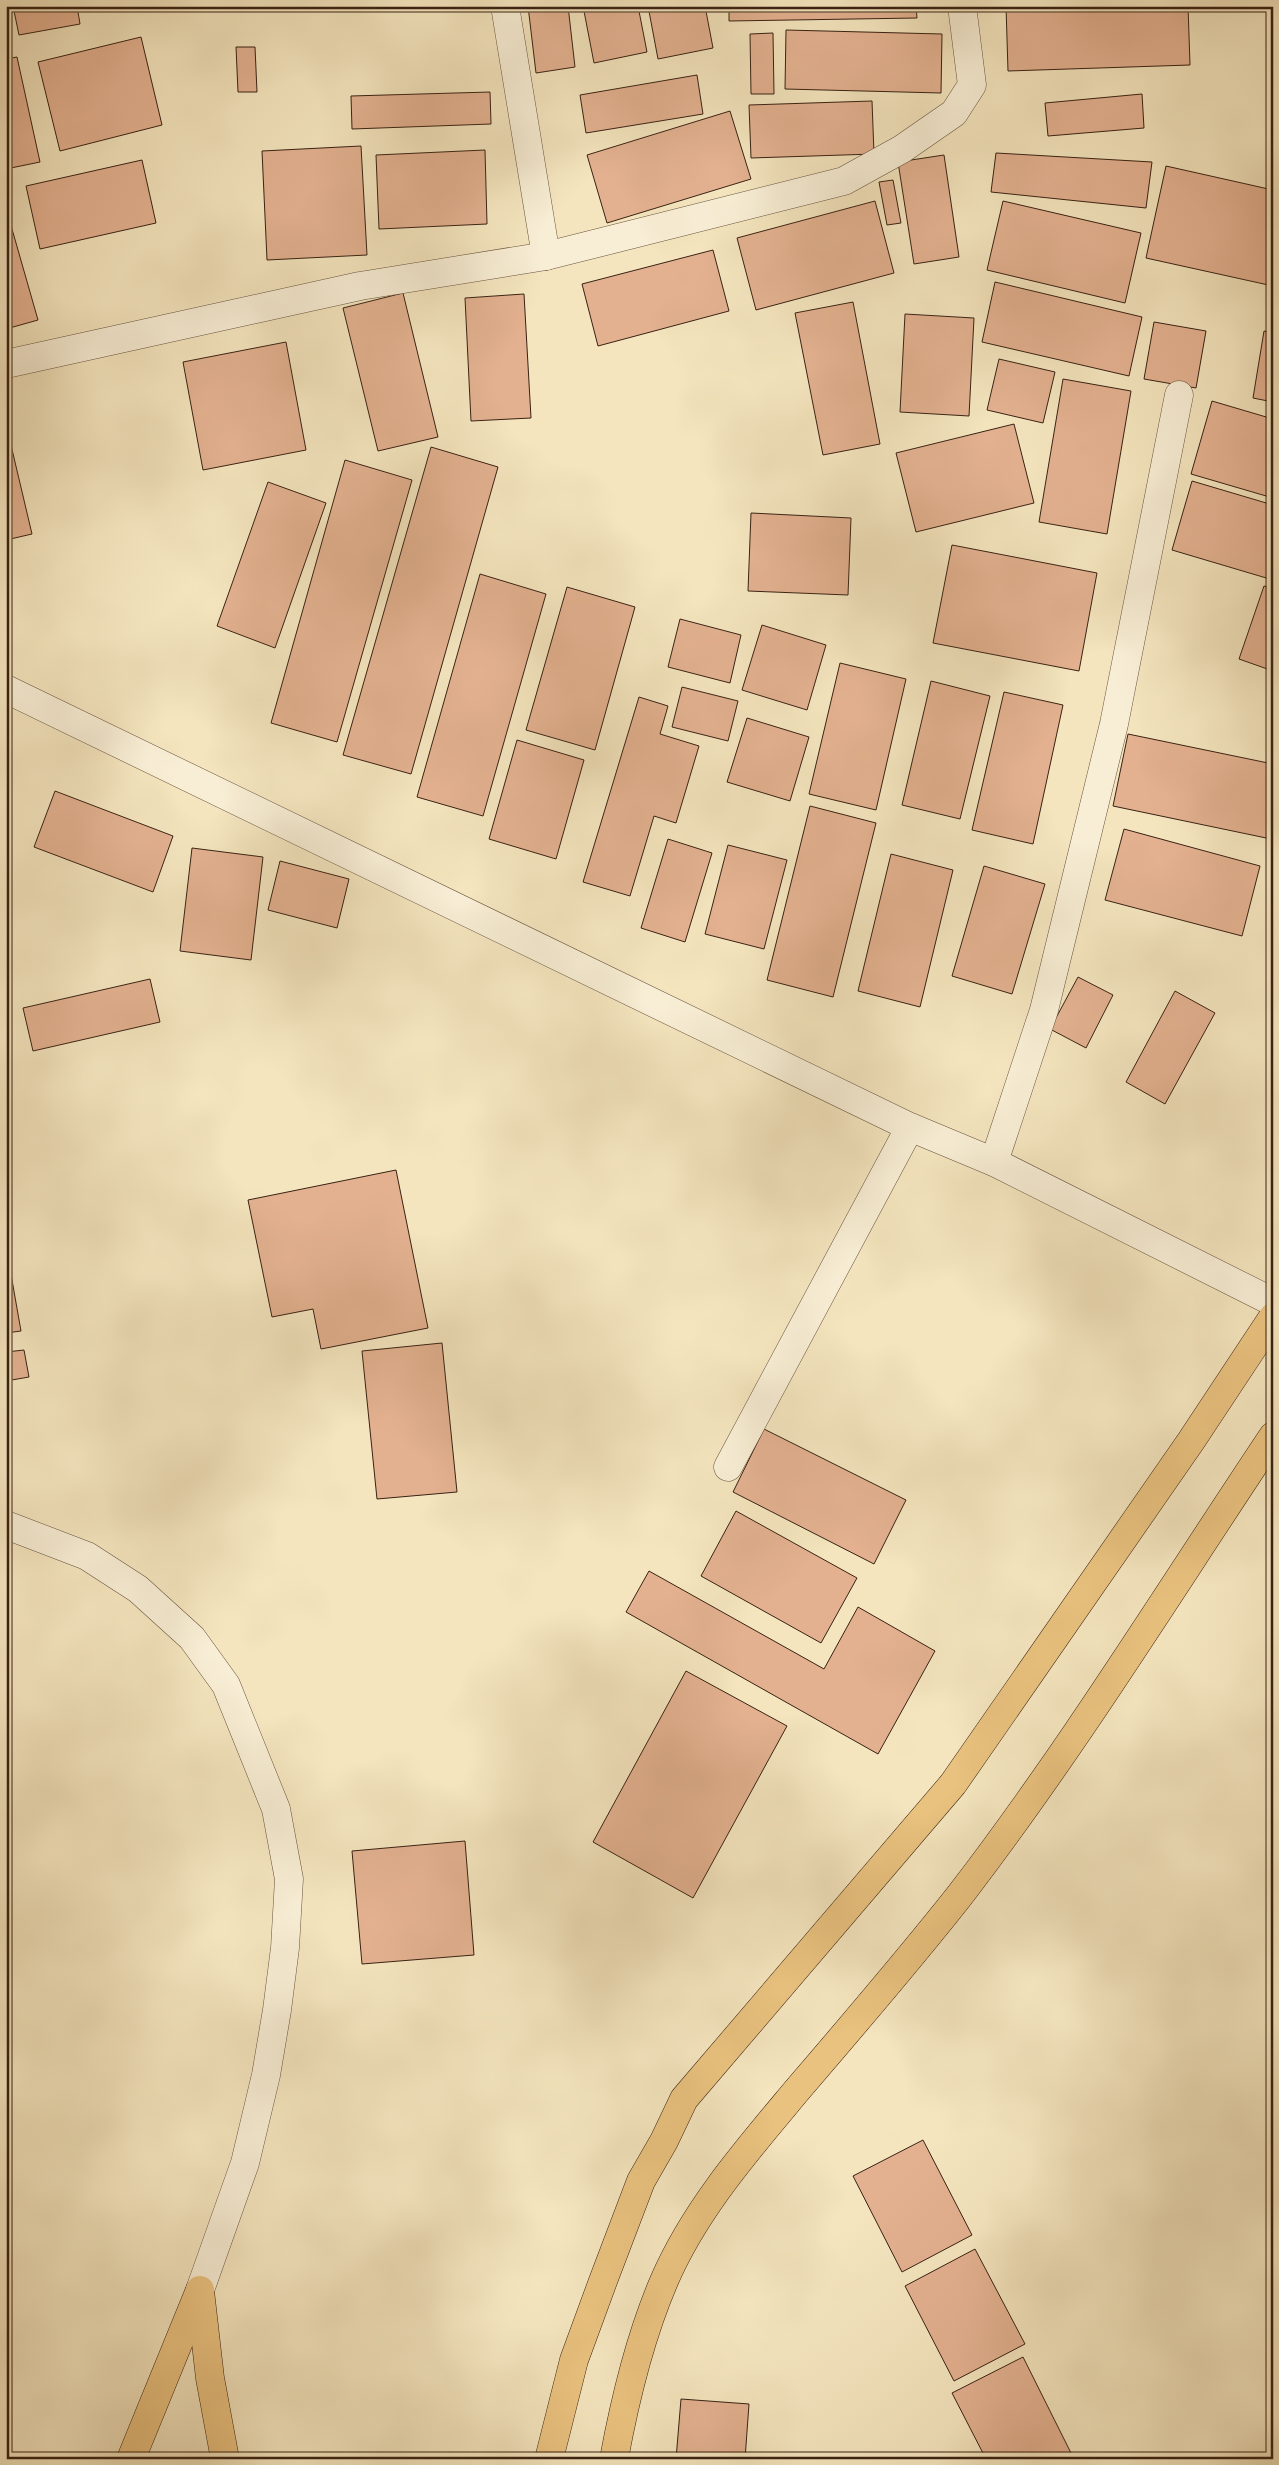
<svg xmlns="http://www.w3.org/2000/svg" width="1279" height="2465" viewBox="0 0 1279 2465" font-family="'EB Garamond',serif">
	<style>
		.building { fill: #e3b190; stroke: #392213 }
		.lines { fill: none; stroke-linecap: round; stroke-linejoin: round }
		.minor-casing { stroke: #68533e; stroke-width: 29 }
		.major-casing { stroke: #392213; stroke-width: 29 }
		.minor { stroke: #f8eed5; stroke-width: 28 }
		.major { stroke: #eac27f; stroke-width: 28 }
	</style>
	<rect width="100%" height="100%" fill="#f4e5be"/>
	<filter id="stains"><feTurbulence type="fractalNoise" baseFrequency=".004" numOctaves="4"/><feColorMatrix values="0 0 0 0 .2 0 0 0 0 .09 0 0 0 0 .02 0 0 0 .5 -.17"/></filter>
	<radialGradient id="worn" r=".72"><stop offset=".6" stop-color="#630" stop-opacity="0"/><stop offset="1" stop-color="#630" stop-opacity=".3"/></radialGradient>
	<g class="building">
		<path d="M13,6H77L80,24L19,35Z"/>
		<path d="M528,6H568L575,67L536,73Z"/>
		<path d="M583,6H638L647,52L594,63Z"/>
		<path d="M648,6H705L713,48L658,59Z"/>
		<path d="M729,6H916L917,18L729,21Z"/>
		<path d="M1006,6H1188L1190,65L1008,71Z"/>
		<path d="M786,30L942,34L941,93L785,89Z"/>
		<path d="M773,33L774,94H751L750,34Z"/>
		<path d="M141,37L162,125L60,151L38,62Z"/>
		<path d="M236,47H255L257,92H238Z"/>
		<path d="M17,57L40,162L6,169V59Z"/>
		<path d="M697,75L703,114L586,133L580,95Z"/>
		<path d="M490,92L491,124L352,129L351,96Z"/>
		<path d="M1142,94L1144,128L1048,136L1045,103Z"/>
		<path d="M872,101L874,154L751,158L749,105Z"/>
		<path d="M730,111L751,179L607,223L587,155Z"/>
		<path d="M361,146L367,255L267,260L262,151Z"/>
		<path d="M485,150L487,224L379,229L376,155Z"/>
		<path d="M996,153L1152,162L1146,208L991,192Z"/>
		<path d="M944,155L959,257L914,264L898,162Z"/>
		<path d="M142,160L156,223L40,249L26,186Z"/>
		<path d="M1166,166L1273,190V232L1268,255L1273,256V286L1146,258Z"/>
		<path d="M893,180L901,223L887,225L879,182Z"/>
		<path d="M875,201L894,273L756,310L737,238Z"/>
		<path d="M1003,201L1141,233L1125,303L987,270Z"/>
		<path d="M6,208L38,320L6,329Z"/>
		<path d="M713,250L729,311L598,346L582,284Z"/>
		<path d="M995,282L1142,317L1129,376L982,342Z"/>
		<path d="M403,293L438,437L378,451L343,308Z"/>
		<path d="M524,294L531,418L471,421L465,298Z"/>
		<path d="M853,302L880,444L823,455L795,313Z"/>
		<path d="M905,314L974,318L969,416L900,412Z"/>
		<path d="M1154,322L1206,331L1196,388L1144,379Z"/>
		<path d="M1264,331L1273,333V402L1253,398Z"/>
		<path d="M286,342L306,450L203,470L183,362Z"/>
		<path d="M999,359L1055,372L1043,423L987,410Z"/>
		<path d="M1063,379L1131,391L1107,534L1039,522Z"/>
		<path d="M1212,401L1273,419V498L1191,474Z"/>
		<path d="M6,424L32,534L6,540Z"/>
		<path d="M1014,424L1034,503L916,532L896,453Z"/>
		<path d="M431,447L498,467L411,774L343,755Z"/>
		<path d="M345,460L412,480L337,742L271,723Z"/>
		<path d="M1192,481L1273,505V580L1172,550Z"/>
		<path d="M268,482L326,503L275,648L217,626Z"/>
		<path d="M751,513L851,518L848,595L748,591Z"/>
		<path d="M952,545L1097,573L1079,671L933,643Z"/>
		<path d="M480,574L546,594L483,816L417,797Z"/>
		<path d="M1264,586L1273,589V671L1239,659Z"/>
		<path d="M567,587L635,607L595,750L526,730Z"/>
		<path d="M680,619L741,635L730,683L668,667Z"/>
		<path d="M762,625L826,645L807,710L742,690Z"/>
		<path d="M840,663L906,679L876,810L809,794Z"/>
		<path d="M931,681L990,696L960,819L902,805Z"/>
		<path d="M682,687L738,701L728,741L672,727Z"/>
		<path d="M1004,692L1063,705L1033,844L972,830Z"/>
		<path d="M639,697L668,706L660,734L699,746L676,823L654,816L630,896L583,882Z"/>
		<path d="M747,718L809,737L790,801L727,782Z"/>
		<path d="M1128,734L1273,764L1271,839L1113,806Z"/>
		<path d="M517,740L584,760L556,859L489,839Z"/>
		<path d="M55,791L173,836L153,892L34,847Z"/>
		<path d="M810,806L876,823L833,997L767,980Z"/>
		<path d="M1124,829L1260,866L1242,936L1105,900Z"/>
		<path d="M668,839L712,853L685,942L641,928Z"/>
		<path d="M728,845L787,860L764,949L705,934Z"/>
		<path d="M192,848L263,857L251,960L180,951Z"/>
		<path d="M891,854L953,870L920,1007L858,991Z"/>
		<path d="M280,861L349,879L337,928L268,910Z"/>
		<path d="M984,866L1045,884L1012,994L952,976Z"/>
		<path d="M1078,977L1113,995L1086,1048L1050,1029Z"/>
		<path d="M150,979L160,1022L33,1051L23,1008Z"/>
		<path d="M1175,991L1215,1013L1165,1104L1126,1082Z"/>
		<path d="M396,1170L428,1328L321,1349L313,1309L272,1317L248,1200Z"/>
		<path d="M6,1246L21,1331L6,1333Z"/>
		<path d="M442,1343L457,1492L377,1499L362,1351Z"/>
		<path d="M24,1350L29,1377L6,1381V1352Z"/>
		<path d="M764,1429L906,1500L874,1564L733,1492Z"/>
		<path d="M736,1511L857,1578L821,1643L701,1576Z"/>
		<path d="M649,1571L824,1669L858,1607L935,1651L878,1754L626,1612Z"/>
		<path d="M686,1671L787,1726L693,1898L593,1842Z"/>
		<path d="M465,1841L474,1955L362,1964L352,1851Z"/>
		<path d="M923,2140L972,2235L902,2272L853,2176Z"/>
		<path d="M975,2249L1025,2344L954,2381L905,2286Z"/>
		<path d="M1023,2357L1071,2453L1060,2459H986L952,2393Z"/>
		<path d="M681,2399L749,2404L745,2459H676Z"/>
	</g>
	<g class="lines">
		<g class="minor-casing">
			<g id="minor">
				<path d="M505,6L546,256"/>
				<path d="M6,364L360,286L546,256L844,181L902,149L954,113L972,85L962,6"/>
				<path d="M6,689L910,1127L994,1162L1273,1302"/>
				<path d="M994,1162L1044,1010L1114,724L1179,395"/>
				<path d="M728,1467L910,1127"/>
				<path d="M6,1525L87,1556L138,1589L192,1638L226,1685L276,1809L289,1879L285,1948L277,2010L266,2075L245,2163L200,2290"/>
			</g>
		</g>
		<g class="major-casing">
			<g id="major">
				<path d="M200,2291L210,2378L225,2459"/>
				<path d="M131,2459L200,2290"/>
				<path d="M549,2459L574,2360L603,2281L641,2181L664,2141L684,2099L953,1784L1191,1441L1273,1317"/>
				<path d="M614,2459C625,2399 640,2337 664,2281C695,2209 748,2149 798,2089C853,2025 908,1961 960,1895C1073,1748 1170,1590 1273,1436"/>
			</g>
		</g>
		<use href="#minor" class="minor"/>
		<use href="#major" class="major"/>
	</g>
	<rect width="1279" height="2465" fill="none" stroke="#f4e5be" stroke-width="25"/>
	<rect x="8" y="8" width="1264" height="2450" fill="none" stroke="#392213" stroke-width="2.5"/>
	<rect x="12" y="12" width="1254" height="2440" fill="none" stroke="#392213"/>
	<rect width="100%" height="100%" filter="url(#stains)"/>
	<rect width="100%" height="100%" fill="url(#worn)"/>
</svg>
